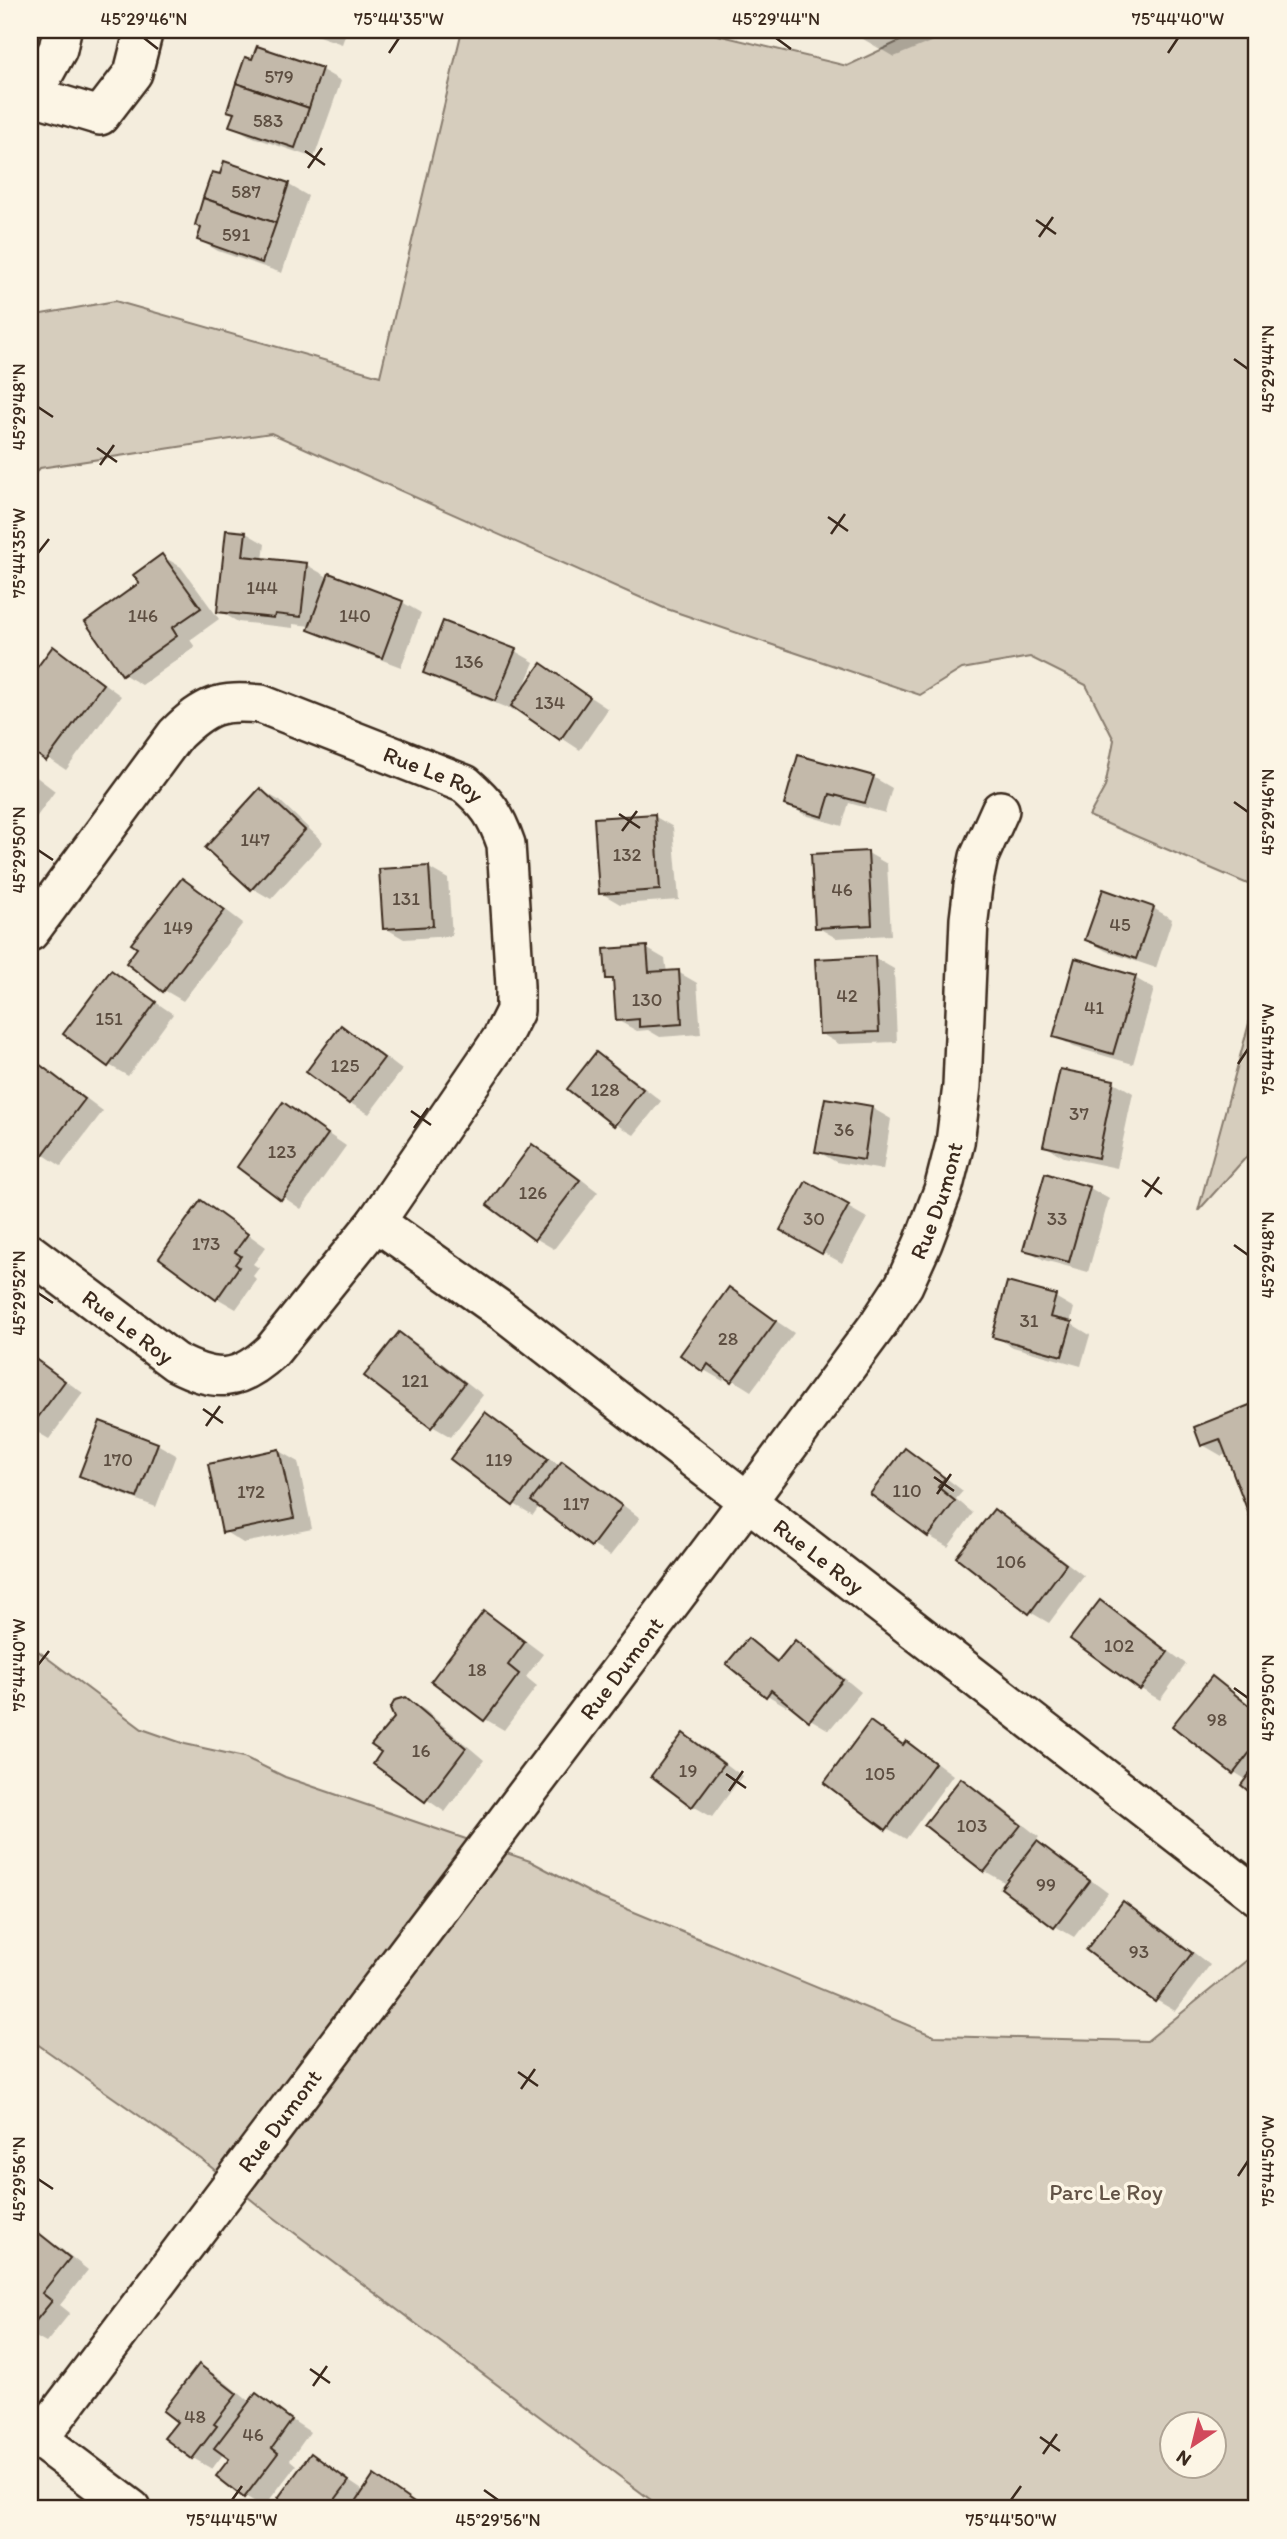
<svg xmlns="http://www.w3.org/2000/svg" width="1287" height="2539" viewBox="0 0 1287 2539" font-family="Itim,sans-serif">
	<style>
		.green { fill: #d6cdbd; stroke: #887c6e; stroke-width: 2; fill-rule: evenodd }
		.shadow { fill: #0003 }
		.building { fill: #c3b9aa; stroke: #3b2a1e; stroke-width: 2 }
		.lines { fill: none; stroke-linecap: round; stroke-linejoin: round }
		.minor-casing { stroke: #3b2a1e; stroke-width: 42 }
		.minor { stroke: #fcf5e5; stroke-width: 37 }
		.ticks { fill: none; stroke: #3b2a1e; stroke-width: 2.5 }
		.labels { text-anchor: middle; stroke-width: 7; stroke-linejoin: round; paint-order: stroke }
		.number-label { font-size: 19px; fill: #5d4e41 }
		.street-label { font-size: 23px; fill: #3b2a1e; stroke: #fcf5e5 }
		.park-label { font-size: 23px; fill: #625346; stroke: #fcf5e5 }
		.neatline { fill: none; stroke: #3b2a1e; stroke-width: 2.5 }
		.ticks-label { font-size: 18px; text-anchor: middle; fill: #3b2a1e }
	</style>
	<rect width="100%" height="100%" fill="#f4eddd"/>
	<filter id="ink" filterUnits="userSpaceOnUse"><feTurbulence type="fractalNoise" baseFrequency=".0143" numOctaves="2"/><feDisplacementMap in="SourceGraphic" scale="14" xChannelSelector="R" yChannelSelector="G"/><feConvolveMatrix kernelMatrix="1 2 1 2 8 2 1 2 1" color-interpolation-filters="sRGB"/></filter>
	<g filter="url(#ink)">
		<g class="green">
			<path d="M462,30H708L709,33L847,66L923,30H1257V888L1089,816L1105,787L1114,740L1086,685L1030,657L962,669L920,695L664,608L271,433L40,468L30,480V316L115,301L380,376Z"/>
			<path d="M1257,994V1145L1198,1211Z"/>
			<path d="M30,1645L142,1729L185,1744L244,1757L285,1777L530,1861L598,1897L934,2036L1147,2041L1257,1952V2509H663L264,2210L201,2159L30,2039ZM1172,2424H1214V2466H1172Z"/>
		</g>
		<g class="shadow">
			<path d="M301,30H347L342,44Z"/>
			<path d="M855,30H960L894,57L858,36Z"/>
			<path d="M258,48L322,70L341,81L314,158L250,136L231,125Z"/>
			<path d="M225,163L289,185L308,196L282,273L218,251L199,240Z"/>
			<path d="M246,533L265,544L263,560L307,565L326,576L324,587L402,602L421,613L401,667L329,640L310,629L311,626L293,624V628L238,622L219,611Z"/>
			<path d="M162,556L181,567L219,619L190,640L195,647L142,685L123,674L141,583Z"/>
			<path d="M53,649L72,660L121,696L66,770L30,746V680Z"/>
			<path d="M515,651L534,662L523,689L542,665L608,709L580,750L516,708L515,711L444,683L425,672Z"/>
			<path d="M30,772L55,791L30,826Z"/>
			<path d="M873,777L892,788L885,813L849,803L842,826L805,815L786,804Z"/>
			<path d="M261,790L280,801L323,842L271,899L252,888Z"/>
			<path d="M654,816L673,827L679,900L620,904L601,893Z"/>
			<path d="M30,827L36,831L30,840Z"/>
			<path d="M868,853L887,864L891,935L836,938L817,927Z"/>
			<path d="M429,868L448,879L452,936L404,939L385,928Z"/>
			<path d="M182,880L201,891L243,923L183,1001L164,990Z"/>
			<path d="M1153,908L1172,919L1156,968L1106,951L1087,940Z"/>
			<path d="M646,948L665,959L667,973L678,972L697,983L701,1034L660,1037L648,1030L637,1031L617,1020L615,982L608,978Z"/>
			<path d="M875,958L894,969L897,1042L839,1044L820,1033Z"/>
			<path d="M112,972L173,1014L128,1076L109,1065Z"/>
			<path d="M1135,978L1154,989L1133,1064L1074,1047L1055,1036Z"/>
			<path d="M342,1028L361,1039L402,1070L369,1114L350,1103Z"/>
			<path d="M596,1054L615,1065L661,1101L634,1135L615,1124L569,1089Z"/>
			<path d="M35,1063L54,1074L103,1111L61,1166L30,1146V1071Z"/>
			<path d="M1061,1071L1114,1082L1133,1093L1117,1168L1064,1157L1045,1146Z"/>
			<path d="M826,1100L872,1108L891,1119L883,1170L836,1162L817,1151Z"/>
			<path d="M284,1104L346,1146L301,1209L239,1167Z"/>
			<path d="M533,1146L552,1157L598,1192L554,1249L535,1238Z"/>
			<path d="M1047,1176L1090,1188L1109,1199L1088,1272L1044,1260L1025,1249Z"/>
			<path d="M807,1184L867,1218L842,1263L782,1230Z"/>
			<path d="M202,1202L266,1247L253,1264L259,1268L253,1276L257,1280L236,1309L217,1298L162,1257Z"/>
			<path d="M729,1289L794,1333L751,1391L727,1376L723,1381L704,1370Z"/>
			<path d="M1055,1297L1074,1308L1070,1323L1090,1335L1081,1366L1013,1347L994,1336Z"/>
			<path d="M400,1334L419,1345L483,1395L451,1437L432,1426Z"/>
			<path d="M30,1356L83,1393L49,1439L30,1428Z"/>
			<path d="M1257,1404V1523L1253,1521L1227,1454L1222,1456L1203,1445L1196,1428Z"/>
			<path d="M485,1414L504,1425L560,1466L563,1463L582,1474L640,1518L610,1556L592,1545L540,1505L533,1515L514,1504Z"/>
			<path d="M157,1444L176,1455L156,1507L100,1486L81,1475Z"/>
			<path d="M905,1450L924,1461L963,1491L956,1499L973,1513L948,1547L929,1536Z"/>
			<path d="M279,1451L298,1462L312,1529L243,1543L224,1531Z"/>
			<path d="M995,1511L1014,1522L1084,1576L1049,1623L1030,1612Z"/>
			<path d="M1100,1603L1119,1614L1186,1664L1160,1700L1141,1689Z"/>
			<path d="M484,1613L503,1624L543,1654L526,1677L537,1686L504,1730L485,1719Z"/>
			<path d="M748,1640L780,1661L795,1643L814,1653L861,1692L829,1730L810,1719L789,1702L786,1706L767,1695Z"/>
			<path d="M1212,1679L1231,1690L1257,1710V1795L1243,1785L1247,1780L1234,1772Z"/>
			<path d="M405,1699L425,1710L484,1760L445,1812L375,1764L383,1752Z"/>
			<path d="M871,1723L905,1745L906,1743L925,1754L953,1775L906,1839L887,1828Z"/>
			<path d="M684,1735L703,1746L742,1776L712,1817L693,1806Z"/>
			<path d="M961,1780L980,1791L1039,1837L1035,1842L1056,1854L1108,1893L1074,1937L1055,1926L1013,1869L1004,1882L985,1871Z"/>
			<path d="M1124,1903L1143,1914L1210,1965L1175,2011L1156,2000Z"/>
			<path d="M41,2237L60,2248L88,2270L60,2305L70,2313L46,2343L30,2334V2250Z"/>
			<path d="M200,2366L219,2377L251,2403L256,2396L310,2432L290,2460L296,2465L264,2507L245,2496L231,2459L224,2453L212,2469L193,2458L179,2421Z"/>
			<path d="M312,2456L365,2492L375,2478L424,2509H293Z"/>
		</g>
		<g class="building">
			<path d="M257,46L322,68L309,108L236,83L245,57L252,59Z"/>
			<path d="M236,83L309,108L295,148L229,126L234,113L227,111Z"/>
			<path d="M224,161L289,183L276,223L203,198L212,172L220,174Z"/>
			<path d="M203,198L276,223L262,263L197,240L201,228L195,225Z"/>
			<path d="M226,530L246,532L243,556L307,563L301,617L275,614L274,618L217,612Z"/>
			<path d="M162,554L201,608L172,628L177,636L122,675L85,622L139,583L133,575Z"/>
			<path d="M329,573L403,601L382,658L308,630Z"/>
			<path d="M443,621L516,649L495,701L423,673Z"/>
			<path d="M53,646L103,684L46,761L30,749V677Z"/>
			<path d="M541,663L590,697L560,740L511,706Z"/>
			<path d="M798,755L874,776L865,803L830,794L823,817L784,805Z"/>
			<path d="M260,788L305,830L251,890L205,848Z"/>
			<path d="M655,814L660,890L599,894L594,818Z"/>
			<path d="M868,851L872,925L815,928L811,854Z"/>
			<path d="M429,866L433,926L383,929L379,869Z"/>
			<path d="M182,878L225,910L163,992L126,963L137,948L131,944Z"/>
			<path d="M1103,889L1154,907L1136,959L1085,940Z"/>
			<path d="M647,946L649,972L679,970L682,1024L639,1027V1019L616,1021L613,979H606L604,949Z"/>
			<path d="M875,956L879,1032L819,1034L815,959Z"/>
			<path d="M1075,958L1136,976L1113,1054L1053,1037Z"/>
			<path d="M111,970L156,1002L108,1067L63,1034Z"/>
			<path d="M341,1025L384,1058L349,1104L306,1072Z"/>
			<path d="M596,1052L643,1089L614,1126L567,1089Z"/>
			<path d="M35,1061L85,1099L41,1157L30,1148V1068Z"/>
			<path d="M1060,1069L1114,1080L1098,1158L1043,1146Z"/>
			<path d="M825,1098L872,1106L864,1160L815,1152Z"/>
			<path d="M283,1102L328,1134L281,1200L237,1167Z"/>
			<path d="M532,1144L580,1180L534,1240L487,1205Z"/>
			<path d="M1045,1173L1090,1187L1069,1262L1023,1250Z"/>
			<path d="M806,1181L849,1205L822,1254L780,1230Z"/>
			<path d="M201,1200L248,1234L235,1252L241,1256L235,1264L239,1267L216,1300L159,1258Z"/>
			<path d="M1007,1282L1056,1295L1050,1317L1072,1322L1062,1356L992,1337Z"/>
			<path d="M729,1287L776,1321L731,1382L708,1364L703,1372L680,1355Z"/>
			<path d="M399,1332L465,1383L431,1428L364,1376Z"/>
			<path d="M30,1355L65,1381L30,1428Z"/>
			<path d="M1257,1402V1520L1252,1522L1220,1439L1201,1446L1194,1427Z"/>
			<path d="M485,1412L548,1459L513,1506L450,1459Z"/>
			<path d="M100,1421L158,1443L137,1498L79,1476Z"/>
			<path d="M905,1448L945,1478L938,1487L955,1501L928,1537L870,1494Z"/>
			<path d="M279,1449L294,1518L222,1533L208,1464Z"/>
			<path d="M562,1461L622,1506L591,1547L531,1501Z"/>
			<path d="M994,1509L1066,1564L1029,1614L956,1557Z"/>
			<path d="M1100,1600L1168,1652L1140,1690L1070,1639Z"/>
			<path d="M484,1611L525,1642L508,1665L519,1674L484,1721L431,1681Z"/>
			<path d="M748,1638L777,1662L795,1640L843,1680L809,1721L771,1690L766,1697L726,1664Z"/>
			<path d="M1212,1676L1257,1712V1743L1233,1774L1172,1726Z"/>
			<path d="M406,1697L466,1748L425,1802L373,1764L381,1752L371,1745L394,1718L390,1709L395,1700Z"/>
			<path d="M870,1721L903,1745L906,1741L935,1763L886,1830L824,1783Z"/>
			<path d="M683,1733L724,1764L692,1807L651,1776Z"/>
			<path d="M1257,1764V1798L1241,1785Z"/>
			<path d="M961,1778L1021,1825L984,1872L924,1825Z"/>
			<path d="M1037,1841L1090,1881L1054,1928L1001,1888Z"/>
			<path d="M1123,1901L1192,1953L1155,2002L1086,1950Z"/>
			<path d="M40,2234L70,2258L42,2293L52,2301L30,2328V2247Z"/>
			<path d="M199,2364L237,2394L214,2424L217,2426L192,2459L164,2438L177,2422L163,2411Z"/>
			<path d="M256,2393L292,2420L272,2448L278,2453L244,2498L216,2476L229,2459L214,2448Z"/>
			<path d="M311,2453L349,2481L328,2509H290L292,2508L278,2498Z"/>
			<path d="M374,2475L417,2505L414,2509H351Z"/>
		</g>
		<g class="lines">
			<g class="minor-casing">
				<g id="minor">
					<path d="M30,95L100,116L133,73L144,30"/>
					<path d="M32,96L58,49L62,30"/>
					<path id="s1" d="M30,932L176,734C206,705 219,700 261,704L465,784C487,803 496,815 506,844L515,986V1011L501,1039L376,1222L272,1351C238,1383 216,1383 175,1362L30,1253"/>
					<path id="s2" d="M376,1222L505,1313L1257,1896"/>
					<path d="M30,2432L132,2509"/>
					<path id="s3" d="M39,2439L747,1502L877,1326L904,1285L923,1243L943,1190L955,1143L962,1086L969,919L973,886L979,857L1000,810"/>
				</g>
			</g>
			<use href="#minor" class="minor"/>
		</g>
	</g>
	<path class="ticks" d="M144,38L158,49M776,38L791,49M389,53L399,38M1168,53L1178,38M305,151L325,165M308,168L322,148M1036,220L1056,234M1039,237L1053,217M1234,359L1248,369M38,407L53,417M97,448L117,462M100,465L114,445M828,517L848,531M831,534L845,514M38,553L49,539M1234,802L1248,812M619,814L640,828M622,831L637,811M38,850L53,860M1238,1064L1248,1049M411,1111L431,1125M414,1128L428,1108M1142,1180L1162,1194M1145,1197L1159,1177M1234,1245L1248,1255M38,1293L53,1303M203,1409L223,1423M206,1426L220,1406M934,1477L954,1491M937,1494L951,1474M38,1665L49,1651M1234,1688L1248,1698M726,1774L746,1788M729,1791L743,1771M518,2072L538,2086M521,2089L535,2069M1238,2176L1248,2161M38,2179L53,2189M310,2369L330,2383M313,2386L327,2366M1040,2437L1060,2451M1043,2454L1057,2434M484,2490L498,2500M232,2500L242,2486M1011,2500L1021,2486"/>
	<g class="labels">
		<g class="number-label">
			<text x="279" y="83">579</text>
			<text x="268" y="127">583</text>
			<text x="246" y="198">587</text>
			<text x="236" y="241">591</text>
			<text x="262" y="594">144</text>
			<text x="143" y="622">146</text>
			<text x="355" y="622">140</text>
			<text x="469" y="668">136</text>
			<text x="550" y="709">134</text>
			<text x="255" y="846">147</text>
			<text x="627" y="861">132</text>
			<text x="842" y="896">46</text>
			<text x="406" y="905">131</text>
			<text x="1120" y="931">45</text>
			<text x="178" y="934">149</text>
			<text x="847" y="1002">42</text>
			<text x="647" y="1006">130</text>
			<text x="1094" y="1014">41</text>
			<text x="109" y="1025">151</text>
			<text x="345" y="1072">125</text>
			<text x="605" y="1096">128</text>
			<text x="1079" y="1120">37</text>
			<text x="844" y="1136">36</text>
			<text x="282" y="1158">123</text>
			<text x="533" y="1199">126</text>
			<text x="814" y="1225">30</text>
			<text x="1057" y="1225">33</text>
			<text x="206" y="1250">173</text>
			<text x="1029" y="1327">31</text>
			<text x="728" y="1345">28</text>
			<text x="415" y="1387">121</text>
			<text x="118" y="1466">170</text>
			<text x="499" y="1466">119</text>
			<text x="907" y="1497">110</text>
			<text x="251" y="1498">172</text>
			<text x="576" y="1510">117</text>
			<text x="1011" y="1568">106</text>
			<text x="1119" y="1652">102</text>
			<text x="477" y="1676">18</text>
			<text x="1217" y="1726">98</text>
			<text x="421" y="1757">16</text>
			<text x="688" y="1777">19</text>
			<text x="880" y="1780">105</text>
			<text x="972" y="1832">103</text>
			<text x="1046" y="1891">99</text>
			<text x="1139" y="1958">93</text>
			<text x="195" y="2423">48</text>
			<text x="253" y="2441">46</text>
		</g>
		<g class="street-label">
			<text dy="8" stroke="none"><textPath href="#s1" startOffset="527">Rue Le Roy</textPath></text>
			<text dy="8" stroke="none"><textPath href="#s3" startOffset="1533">Rue Dumont</textPath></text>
			<text transform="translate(128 1327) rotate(37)" y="8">Rue Le Roy</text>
			<text dy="8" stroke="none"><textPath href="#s2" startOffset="555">Rue Le Roy</textPath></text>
			<text dy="8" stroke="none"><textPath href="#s3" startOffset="966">Rue Dumont</textPath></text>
			<text dy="8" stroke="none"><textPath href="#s3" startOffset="399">Rue Dumont</textPath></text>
		</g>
		<g class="park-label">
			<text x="1106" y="2200">Parc Le Roy</text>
		</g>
	</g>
	<rect width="1287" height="2539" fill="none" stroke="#fcf5e5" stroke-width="77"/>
	<g transform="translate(1193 2445) rotate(215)"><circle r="33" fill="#fcf5e5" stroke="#afa495" stroke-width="2"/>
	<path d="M0-5L12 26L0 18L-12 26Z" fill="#d1495b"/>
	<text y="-10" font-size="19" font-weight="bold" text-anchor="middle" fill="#3b2a1e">N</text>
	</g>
	<rect x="38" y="38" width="1210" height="2462" class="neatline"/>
	<g class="ticks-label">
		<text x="144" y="25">45°29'46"N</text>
		<text x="399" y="25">75°44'35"W</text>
		<text x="776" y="25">45°29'44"N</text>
		<text x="1178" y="25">75°44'40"W</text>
		<text transform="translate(1268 369) rotate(-90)" y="6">45°29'44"N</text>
		<text transform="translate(19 407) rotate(-90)" y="6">45°29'48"N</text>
		<text transform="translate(19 553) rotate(-90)" y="6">75°44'35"W</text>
		<text transform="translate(1268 812) rotate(-90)" y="6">45°29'46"N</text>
		<text transform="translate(19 850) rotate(-90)" y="6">45°29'50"N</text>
		<text transform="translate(1268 1049) rotate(-90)" y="6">75°44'45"W</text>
		<text transform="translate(1268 1255) rotate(-90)" y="6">45°29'48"N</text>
		<text transform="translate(19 1293) rotate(-90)" y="6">45°29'52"N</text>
		<text transform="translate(19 1665) rotate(-90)" y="6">75°44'40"W</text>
		<text transform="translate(1268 1698) rotate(-90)" y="6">45°29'50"N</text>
		<text transform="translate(1268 2161) rotate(-90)" y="6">75°44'50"W</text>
		<text transform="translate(19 2179) rotate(-90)" y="6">45°29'56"N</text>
		<text x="232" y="2526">75°44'45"W</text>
		<text x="498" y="2526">45°29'56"N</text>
		<text x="1011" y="2526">75°44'50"W</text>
	</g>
</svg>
